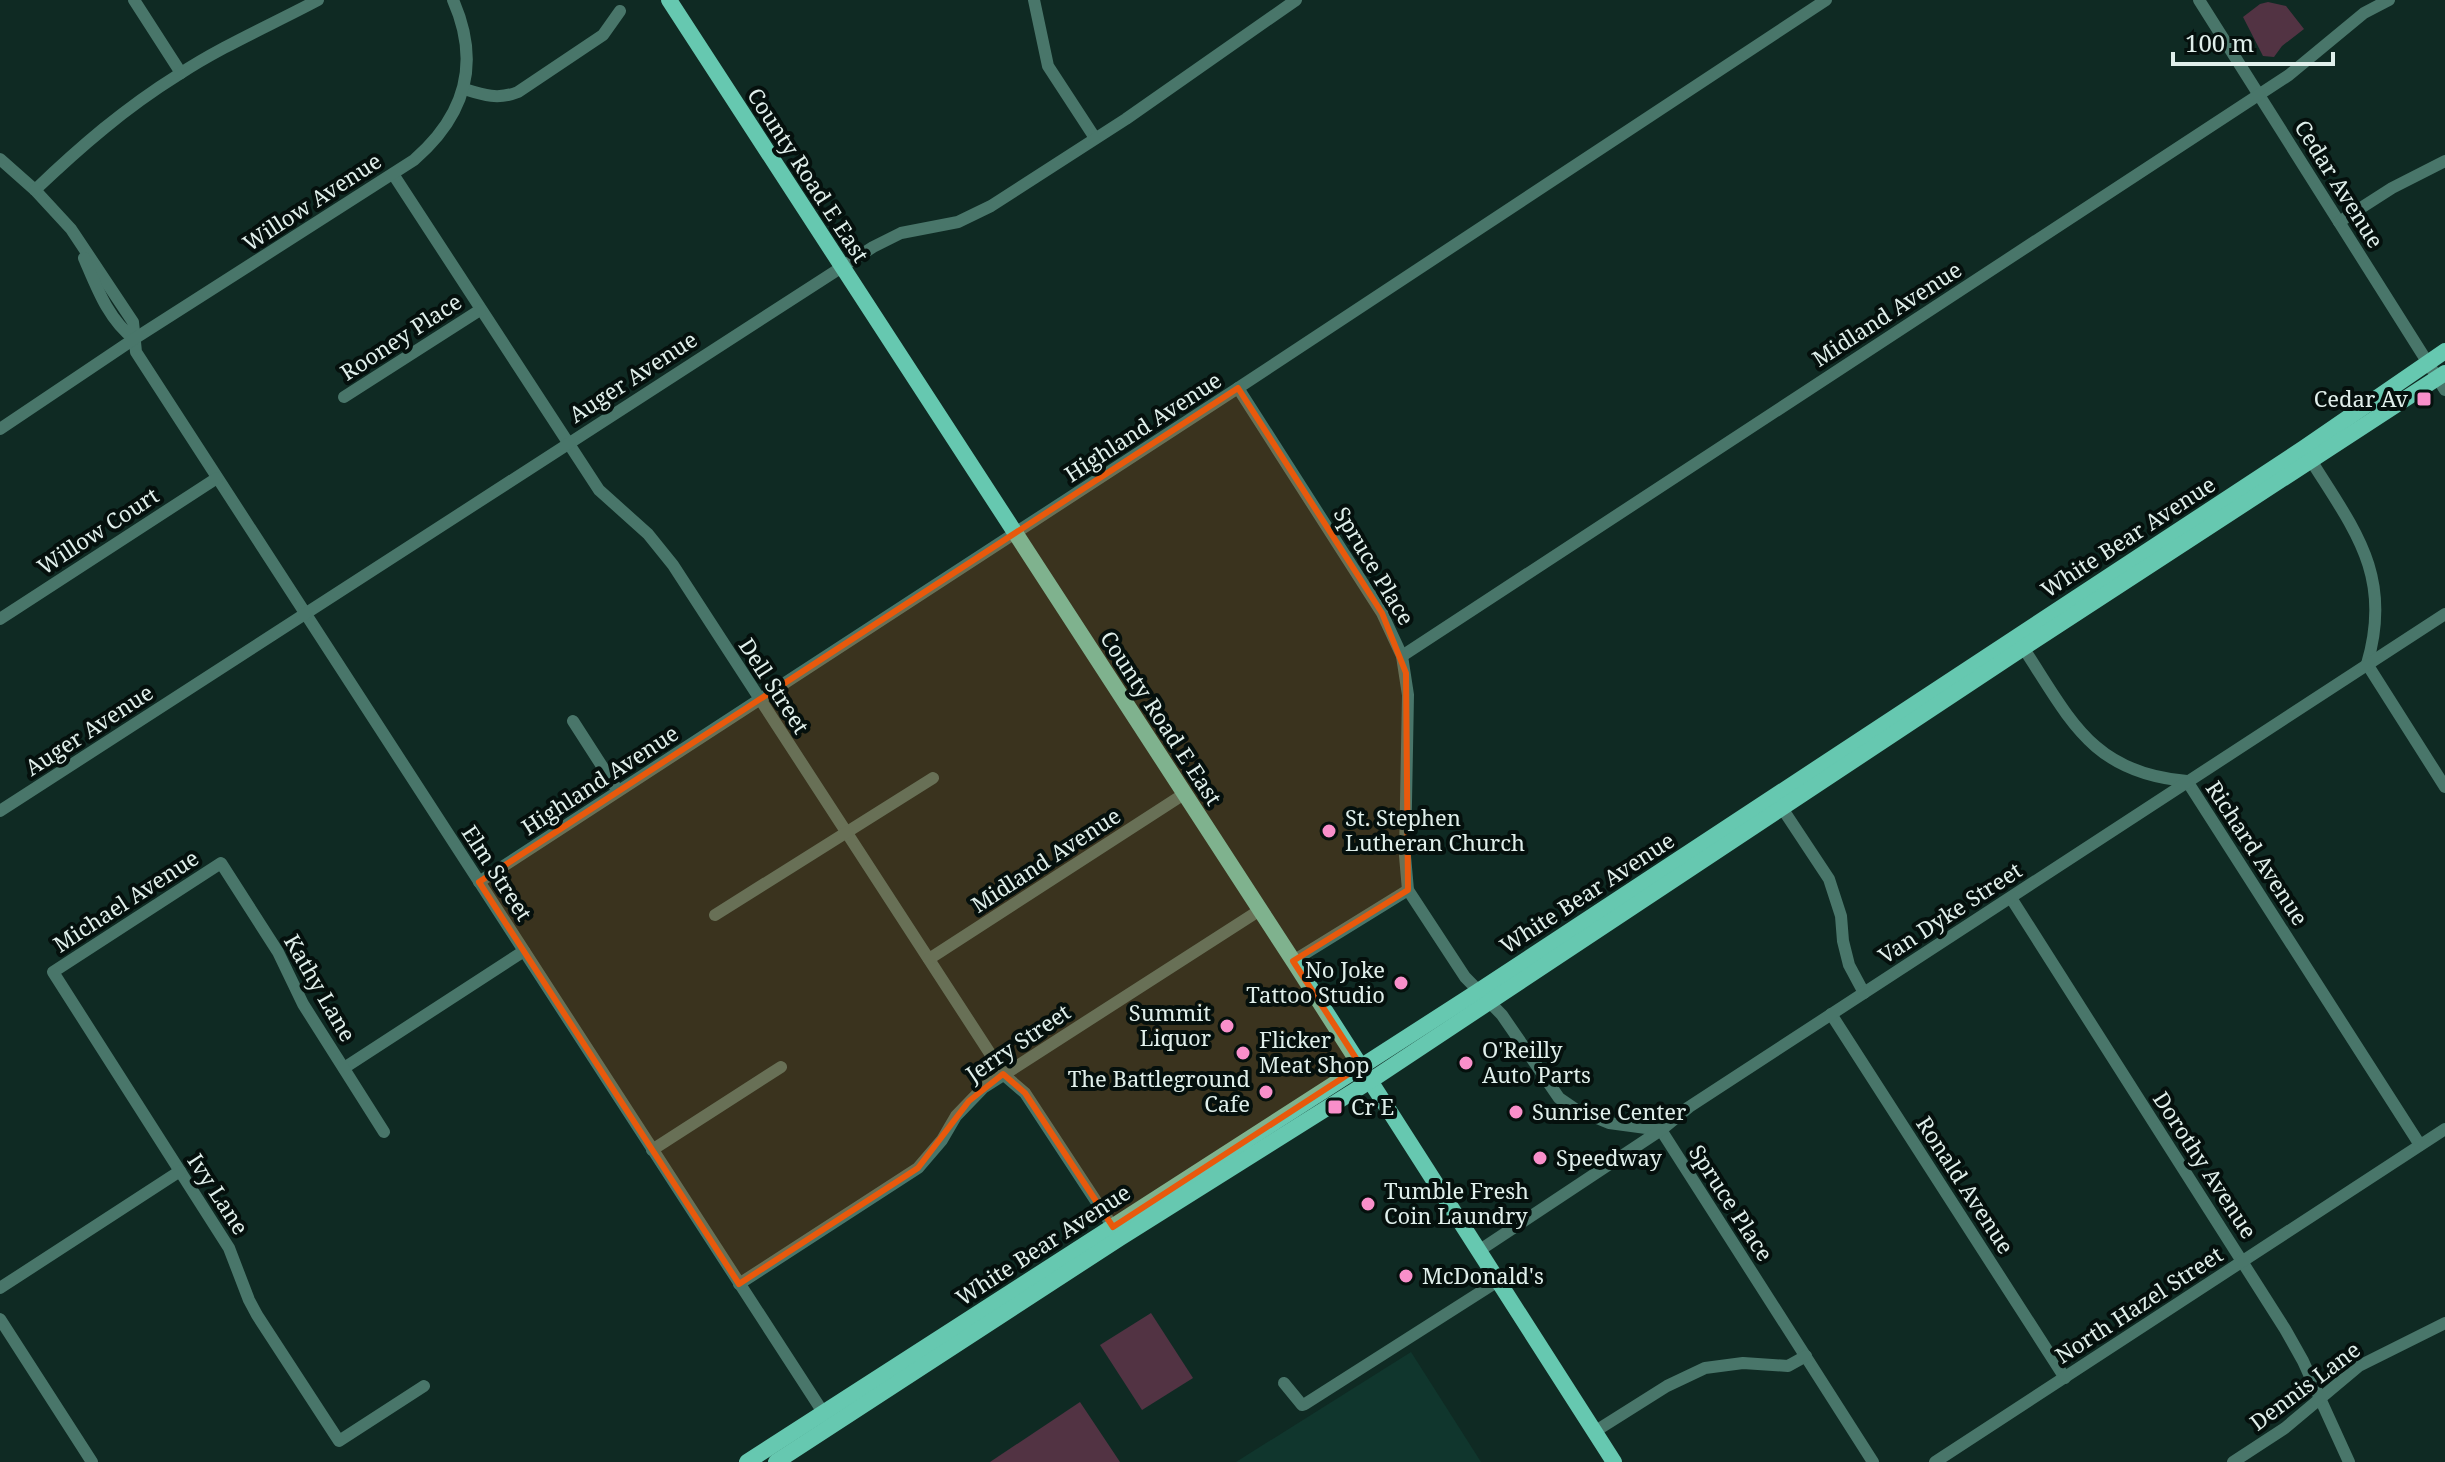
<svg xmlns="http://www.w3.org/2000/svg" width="2445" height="1462" viewBox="0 0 2445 1462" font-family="'Noto Serif',serif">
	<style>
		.built { fill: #10362d }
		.pitch { fill: #523343 }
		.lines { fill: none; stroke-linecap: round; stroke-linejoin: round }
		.minor { stroke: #49766a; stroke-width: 12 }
		.major { stroke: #66c8b0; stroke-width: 16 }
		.marked { fill: #e8590c; fill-opacity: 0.2; stroke: #e8590c; stroke-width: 6; stroke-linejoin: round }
		.poi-dot { fill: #f98fca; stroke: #05100d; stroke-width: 3 }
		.labels { text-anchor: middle; stroke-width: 8; stroke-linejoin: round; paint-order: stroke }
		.street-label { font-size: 22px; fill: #e0efeb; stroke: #05100d }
		.poi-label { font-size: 22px; fill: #e0efeb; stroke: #05100d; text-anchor: start }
	</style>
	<rect width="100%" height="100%" fill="#0f2a23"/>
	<path class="built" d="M1411,1352L1481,1462H1236Z"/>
	<g class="pitch">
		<path d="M2268,2L2286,6L2304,29L2282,46L2274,57L2263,56L2243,17L2260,4Z"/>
		<path d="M1151,1313L1193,1378L1142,1410L1100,1345Z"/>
		<path d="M1080,1402L1120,1462H990Z"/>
	</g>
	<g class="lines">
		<g class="minor">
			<path d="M134,0L181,73"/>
			<path d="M1034,0L1048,66L1095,138"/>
			<path d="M2199,0L2445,390"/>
			<path d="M464,89C483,95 498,100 518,92L603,35L620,11"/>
			<path d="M0,159L35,190L71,229L133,322L136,352L828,1420"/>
			<path d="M393,174L599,490L648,534L673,565L1004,1075L1025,1093L1113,1227"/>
			<path d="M35,190C80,147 125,108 178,75C222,46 271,25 318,0"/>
			<path d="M2339,222L2392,188L2445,161"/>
			<path d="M84,258C97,288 108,319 134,339"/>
			<path d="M1238,388L1382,613L1402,656L1408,695L1405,856L1408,890L1465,977L1502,1015L1559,1098L1575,1109L1609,1123L1661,1130L1873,1462"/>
			<path d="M344,397L480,310"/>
			<path d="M0,429L134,339L414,160C465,116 481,63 453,0"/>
			<path d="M2307,454C2352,527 2394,573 2367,664L2445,787"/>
			<path d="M0,619L217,478"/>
			<path d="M2020,643C2069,716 2089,773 2187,781L2420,1145"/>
			<path d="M1402,656L2289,75L2364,13L2389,0"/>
			<path d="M573,721L618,791"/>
			<path d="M1778,802L1829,879L1841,916L1843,941L1849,965L1864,993"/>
			<path d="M0,811L873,247L901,233L958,222L991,206L1126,119L1296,0"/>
			<path d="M479,882L1238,388L1826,0"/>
			<path d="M2011,898L2285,1329L2303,1361L2349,1462"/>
			<path d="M715,915L933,778"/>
			<path d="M929,959L1184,794"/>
			<path d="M1293,961L1408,890"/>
			<path d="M1831,1014L2065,1378"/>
			<path d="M344,1068L524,951"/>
			<path d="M384,1132L303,1004L278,952L221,863L53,972L229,1248L249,1300L257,1315L339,1441L424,1386"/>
			<path d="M652,1150L781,1067"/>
			<path d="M1480,1250L1661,1130L1689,1107L2445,614"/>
			<path d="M739,1284L918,1168L942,1140L956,1116L983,1088L1260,910"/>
			<path d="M0,1288L180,1171"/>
			<path d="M0,1319L92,1462"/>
			<path d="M1284,1383L1302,1405L1305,1404L1498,1281"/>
			<path d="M1594,1432L1667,1386L1705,1368L1743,1363L1788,1366L1806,1356"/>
			<path d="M1935,1462L2445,1129"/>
			<path d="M2233,1462L2285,1428L2359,1366L2445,1323"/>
		</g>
		<g class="major">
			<path d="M669,0L1294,962L1614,1462"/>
			<path d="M747,1462L1477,992L2304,448L2445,351"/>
			<path d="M776,1462L1120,1238L1370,1081L2023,648L2445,373"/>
		</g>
	</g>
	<path class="marked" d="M1238,388L1382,613L1406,673L1408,890L1293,961L1361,1066L1113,1227L1025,1093L1003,1074L969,1101L918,1168L739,1284L479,882Z"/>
	<g class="poi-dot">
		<rect x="2416" y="391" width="16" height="16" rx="4"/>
		<circle cx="1329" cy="831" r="8"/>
		<circle cx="1401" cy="983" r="8"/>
		<circle cx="1227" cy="1026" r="8"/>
		<circle cx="1243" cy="1053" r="8"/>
		<circle cx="1466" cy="1063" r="8"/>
		<circle cx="1266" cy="1092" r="8"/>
		<rect x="1327" y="1099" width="16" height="16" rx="4"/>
		<circle cx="1516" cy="1112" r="8"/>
		<circle cx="1540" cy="1158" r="8"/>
		<circle cx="1368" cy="1204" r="8"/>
		<circle cx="1406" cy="1276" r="8"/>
	</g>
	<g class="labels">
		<g class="street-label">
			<text transform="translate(808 175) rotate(57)" y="8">County Road E East</text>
			<text transform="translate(2339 184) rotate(58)" y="8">Cedar Avenue</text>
			<text transform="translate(312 202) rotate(-33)" y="8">Willow Avenue</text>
			<text transform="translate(1887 314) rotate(-33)" y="8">Midland Avenue</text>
			<text transform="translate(401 337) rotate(-33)" y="8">Rooney Place</text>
			<text transform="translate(633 377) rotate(-33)" y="8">Auger Avenue</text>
			<text transform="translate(1143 427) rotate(-33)" y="8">Highland Avenue</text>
			<text transform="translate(98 531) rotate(-33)" y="8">Willow Court</text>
			<text transform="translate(2128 537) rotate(-33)" y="8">White Bear Avenue</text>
			<text transform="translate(1374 566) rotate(59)" y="8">Spruce Place</text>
			<text transform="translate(774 686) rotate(57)" y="8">Dell Street</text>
			<text transform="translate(1161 718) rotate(57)" y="8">County Road E East</text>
			<text transform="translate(89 730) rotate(-33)" y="8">Auger Avenue</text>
			<text transform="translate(600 780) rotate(-33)" y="8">Highland Avenue</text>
			<text transform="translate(2257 853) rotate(57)" y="8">Richard Avenue</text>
			<text transform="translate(1046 860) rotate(-33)" y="8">Midland Avenue</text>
			<text transform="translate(497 873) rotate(57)" y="8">Elm Street</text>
			<text transform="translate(1587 893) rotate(-33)" y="8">White Bear Avenue</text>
			<text transform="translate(126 901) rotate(-33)" y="8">Michael Avenue</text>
			<text transform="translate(1950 913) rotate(-33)" y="8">Van Dyke Street</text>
			<text transform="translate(320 988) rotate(60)" y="8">Kathy Lane</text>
			<text transform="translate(1018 1043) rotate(-34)" y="8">Jerry Street</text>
			<text transform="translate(2205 1165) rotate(57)" y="8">Dorothy Avenue</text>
			<text transform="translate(1965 1185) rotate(57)" y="8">Ronald Avenue</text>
			<text transform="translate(218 1194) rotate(57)" y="8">Ivy Lane</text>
			<text transform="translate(1731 1203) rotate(57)" y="8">Spruce Place</text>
			<text transform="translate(1043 1245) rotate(-33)" y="8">White Bear Avenue</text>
			<text transform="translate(2139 1305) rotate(-33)" y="8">North Hazel Street</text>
			<text transform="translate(2305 1386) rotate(-37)" y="8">Dennis Lane</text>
		</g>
		<g class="poi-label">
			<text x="2408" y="407" text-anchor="end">Cedar Av</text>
			<text x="1345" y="826">St. Stephen<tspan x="1345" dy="25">Lutheran Church</tspan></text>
			<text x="1385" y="978" text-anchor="end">No Joke<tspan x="1385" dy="25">Tattoo Studio</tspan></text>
			<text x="1211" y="1021" text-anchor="end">Summit<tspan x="1211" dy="25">Liquor</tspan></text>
			<text x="1259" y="1048">Flicker<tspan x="1259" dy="25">Meat Shop</tspan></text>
			<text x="1482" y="1058">O'Reilly<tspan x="1482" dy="25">Auto Parts</tspan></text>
			<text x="1250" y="1087" text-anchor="end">The Battleground<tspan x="1250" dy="25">Cafe</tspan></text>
			<text x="1351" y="1115">Cr E</text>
			<text x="1532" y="1120">Sunrise Center</text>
			<text x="1556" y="1166">Speedway</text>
			<text x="1384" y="1199">Tumble Fresh<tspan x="1384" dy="25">Coin Laundry</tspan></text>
			<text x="1422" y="1284">McDonald's</text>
		</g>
	</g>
	<path d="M2173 52v12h160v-12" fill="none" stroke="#e0efeb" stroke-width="4"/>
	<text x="2185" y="52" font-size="24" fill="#e0efeb" stroke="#05100d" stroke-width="6" paint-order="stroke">100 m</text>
</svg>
